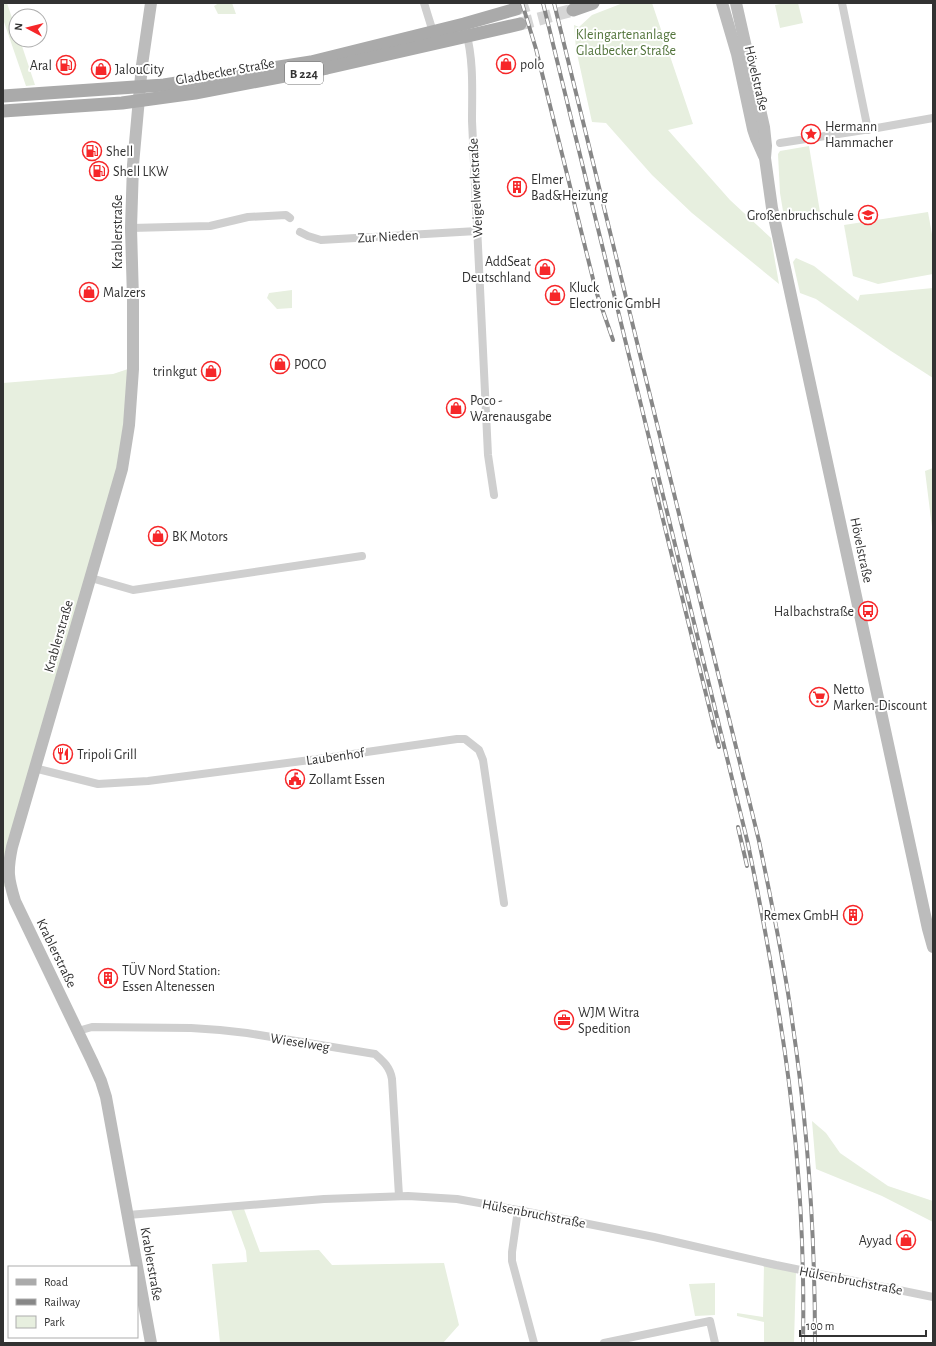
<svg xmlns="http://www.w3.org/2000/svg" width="936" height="1346" viewBox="0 0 936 1346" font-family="'Alegreya Sans',sans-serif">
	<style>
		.green { fill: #e7efdf }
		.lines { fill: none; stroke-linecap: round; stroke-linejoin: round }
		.primary-tunnel { stroke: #d6d6d6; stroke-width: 13; stroke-dasharray: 13 6; stroke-linecap: butt }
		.street { stroke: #cfcfcf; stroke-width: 8 }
		.secondary { stroke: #bcbcbc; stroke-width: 12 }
		.primary { stroke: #aaa; stroke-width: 13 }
		.rail-casing { stroke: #878787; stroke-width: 4 }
		.rail { stroke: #fff; stroke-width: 2.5; stroke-dasharray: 8; stroke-linecap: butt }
		.labels { text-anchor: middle; stroke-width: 4; stroke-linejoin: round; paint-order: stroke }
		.shield { fill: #fff; stroke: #707070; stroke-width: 1 }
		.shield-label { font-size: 13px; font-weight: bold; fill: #323232 }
		.park-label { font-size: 14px; fill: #51733a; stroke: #fff }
		.poi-label { font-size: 14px; fill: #323232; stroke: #fff; text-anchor: start }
		.street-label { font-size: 14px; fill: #323232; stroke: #fff }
	</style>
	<rect width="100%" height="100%" fill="#fff"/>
	<g class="green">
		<path d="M3,3H7L16,30V40H20L35,85L26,86L3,19Z"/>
		<path d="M219,3H232L236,14H218L214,6Z"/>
		<path d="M623,3H652L693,124L668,130L730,200L771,238L779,284L692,213L652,175L606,123L592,122L576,49L574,25L579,27L592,15Z"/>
		<path d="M786,3H798L803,23L780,28L775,5Z"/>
		<path d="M809,146L820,212L784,217L780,193L778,154L780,151Z"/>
		<path d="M928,212L933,240V274L878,284L853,276L844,225Z"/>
		<path d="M796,258L814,266L858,301L860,295L933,288V378L891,351L816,299L800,293L793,262Z"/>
		<path d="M292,290V308L277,309L267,298L269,293Z"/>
		<path d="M131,368L118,465L7,886L3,887V383L113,374Z"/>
		<path d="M933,468V535L925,471Z"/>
		<path d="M812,1121L826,1133L840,1153L888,1186L933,1201V1222L882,1196L816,1169Z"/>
		<path d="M244,1209L260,1252L319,1250L332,1265L444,1263L459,1325L443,1343H220L212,1264L247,1262L246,1251L231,1210Z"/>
		<path d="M764,1264L796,1271L794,1343H764V1322L737,1316V1313L763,1317Z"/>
		<path d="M715,1283V1315L695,1316L689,1284Z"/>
	</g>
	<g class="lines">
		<g class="primary-tunnel">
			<path d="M516,9L534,3"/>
			<path d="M520,24L573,10"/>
		</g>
		<g class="street">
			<path d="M424,3L433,32"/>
			<path d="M842,3L868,130"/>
			<path d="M466,32C474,61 472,92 472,121L488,455L494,495"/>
			<path d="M780,143L877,128L933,118"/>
			<path d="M131,228L210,226L248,217L286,215L290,218"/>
			<path d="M300,232L308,236L321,240L477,231"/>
			<path d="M91,578L133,590L362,556"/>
			<path d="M34,768L98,784L148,781L318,759L457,739H465L479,750L483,760L504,903"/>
			<path d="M78,1031L92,1027L191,1028L220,1030L247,1033L375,1054C383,1061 390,1067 392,1079L399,1196"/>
			<path d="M518,1210L512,1252V1261L534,1343"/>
			<path d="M128,1215L324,1199L408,1196L457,1199L518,1210L654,1237L776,1265L933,1297"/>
			<path d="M604,1343L710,1321L715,1343"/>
		</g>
		<g class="secondary">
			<path d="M151,3L142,65L133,165L131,228L133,299V369L129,425L122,469L12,847C7,871 8,878 15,901L92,1061L101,1081L106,1097L151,1343"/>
			<path d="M722,3L737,54L753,129L756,138L764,156"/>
			<path d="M736,3L764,127L766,146L765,158L772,208L928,929L933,947"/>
		</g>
		<g class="primary">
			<path d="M573,10L593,3"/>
			<path d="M3,96L164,85L311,62L464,24L516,9"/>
			<path d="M3,111L122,103L195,93L327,68L520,24"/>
		</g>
		<g class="rail-casing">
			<g id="rail">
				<path d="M522,3L536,49L596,291L613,340"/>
				<path d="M543,3L748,844C760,902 771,961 780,1020C797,1126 805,1235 803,1343"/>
				<path d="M554,3L759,841C771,900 784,960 792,1020C808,1127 815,1235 815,1343"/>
				<path d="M653,479L719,747"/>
				<path d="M738,827L747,866"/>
			</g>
		</g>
		<use href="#rail" class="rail"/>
	</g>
	<defs>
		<g id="shop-ring" transform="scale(1)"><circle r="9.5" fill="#fff" stroke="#f62729" stroke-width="1.5"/><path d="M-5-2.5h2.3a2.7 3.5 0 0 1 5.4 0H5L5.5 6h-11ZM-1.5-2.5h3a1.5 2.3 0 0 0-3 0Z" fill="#f62729"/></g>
		<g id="fuel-ring" transform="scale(1)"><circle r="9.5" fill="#fff" stroke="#f62729" stroke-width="1.5"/><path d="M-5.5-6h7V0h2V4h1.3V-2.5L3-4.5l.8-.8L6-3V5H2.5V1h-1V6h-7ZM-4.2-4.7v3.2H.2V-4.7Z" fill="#f62729"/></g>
		<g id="sight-ring" transform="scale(1)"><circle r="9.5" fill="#fff" stroke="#f62729" stroke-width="1.5"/><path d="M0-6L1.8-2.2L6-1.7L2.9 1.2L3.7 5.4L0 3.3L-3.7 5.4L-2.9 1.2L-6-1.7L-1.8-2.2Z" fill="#f62729"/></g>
		<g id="building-ring" transform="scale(1)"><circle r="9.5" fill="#fff" stroke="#f62729" stroke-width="1.5"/><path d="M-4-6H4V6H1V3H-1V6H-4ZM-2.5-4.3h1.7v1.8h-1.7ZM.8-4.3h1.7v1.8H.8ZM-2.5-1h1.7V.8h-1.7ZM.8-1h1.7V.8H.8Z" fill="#f62729"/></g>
		<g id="school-ring" transform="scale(1)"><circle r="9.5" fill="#fff" stroke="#f62729" stroke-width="1.5"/><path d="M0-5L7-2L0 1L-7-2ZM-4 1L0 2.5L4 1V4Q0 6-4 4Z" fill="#f62729"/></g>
		<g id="bus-ring" transform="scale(1)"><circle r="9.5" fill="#fff" stroke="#f62729" stroke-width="1.5"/><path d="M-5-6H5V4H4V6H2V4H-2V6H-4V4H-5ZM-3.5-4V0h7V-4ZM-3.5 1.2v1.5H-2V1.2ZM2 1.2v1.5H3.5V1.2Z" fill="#f62729"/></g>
		<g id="supermarket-ring" transform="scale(1)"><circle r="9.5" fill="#fff" stroke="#f62729" stroke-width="1.5"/><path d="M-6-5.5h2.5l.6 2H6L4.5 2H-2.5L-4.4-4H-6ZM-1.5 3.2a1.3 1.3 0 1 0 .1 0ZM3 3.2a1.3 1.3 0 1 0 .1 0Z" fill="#f62729"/></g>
		<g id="restaurant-ring" transform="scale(1)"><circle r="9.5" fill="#fff" stroke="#f62729" stroke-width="1.5"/><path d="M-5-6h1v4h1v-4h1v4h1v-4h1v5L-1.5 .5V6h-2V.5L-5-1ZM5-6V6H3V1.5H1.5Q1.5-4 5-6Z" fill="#f62729"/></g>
		<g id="civic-ring" transform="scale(1)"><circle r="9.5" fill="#fff" stroke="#f62729" stroke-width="1.5"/><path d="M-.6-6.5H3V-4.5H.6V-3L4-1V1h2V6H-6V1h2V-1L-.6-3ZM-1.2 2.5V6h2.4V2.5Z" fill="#f62729"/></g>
		<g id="office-ring" transform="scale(1)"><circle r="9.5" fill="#fff" stroke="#f62729" stroke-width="1.5"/><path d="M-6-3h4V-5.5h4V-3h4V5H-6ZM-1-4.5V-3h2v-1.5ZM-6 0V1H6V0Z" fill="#f62729"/></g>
	</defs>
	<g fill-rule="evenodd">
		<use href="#shop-ring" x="506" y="64"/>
		<use href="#fuel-ring" x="66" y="65"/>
		<use href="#shop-ring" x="101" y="69"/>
		<use href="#sight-ring" x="811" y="134"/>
		<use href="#fuel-ring" x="92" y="151"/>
		<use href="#fuel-ring" x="99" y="171"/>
		<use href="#building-ring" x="517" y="187"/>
		<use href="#school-ring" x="868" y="215"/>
		<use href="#shop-ring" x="545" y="269"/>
		<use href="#shop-ring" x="89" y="292"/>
		<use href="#shop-ring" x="555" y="295"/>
		<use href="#shop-ring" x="280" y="364"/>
		<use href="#shop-ring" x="211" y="371"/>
		<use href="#shop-ring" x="456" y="408"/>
		<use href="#shop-ring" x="158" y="536"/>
		<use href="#bus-ring" x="868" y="611"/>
		<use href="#supermarket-ring" x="819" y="697"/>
		<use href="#restaurant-ring" x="63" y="754"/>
		<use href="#civic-ring" x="295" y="779"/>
		<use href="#building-ring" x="853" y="915"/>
		<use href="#building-ring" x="108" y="978"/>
		<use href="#office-ring" x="564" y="1020"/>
		<use href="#shop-ring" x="906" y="1240"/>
	</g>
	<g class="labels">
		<rect class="shield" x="285" y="62" width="38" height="22" rx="3"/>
		<g class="shield-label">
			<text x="304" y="78">B 224</text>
		</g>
		<g class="park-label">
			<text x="626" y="39">Kleingartenanlage<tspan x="626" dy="16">Gladbecker Straße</tspan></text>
		</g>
		<g class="poi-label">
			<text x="520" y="69">polo</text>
			<text x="52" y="70" text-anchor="end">Aral</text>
			<text x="115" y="74">JalouCity</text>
			<text x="825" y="131">Hermann<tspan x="825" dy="16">Hammacher</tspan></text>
			<text x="106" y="156">Shell</text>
			<text x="113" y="176">Shell LKW</text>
			<text x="531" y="184">Elmer<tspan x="531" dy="16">Bad&amp;Heizung</tspan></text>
			<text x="854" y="220" text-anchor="end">Großenbruchschule</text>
			<text x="531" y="266" text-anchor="end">AddSeat<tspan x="531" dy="16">Deutschland</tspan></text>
			<text x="569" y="292">Kluck<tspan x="569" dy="16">Electronic GmbH</tspan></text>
			<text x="103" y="297">Malzers</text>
			<text x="294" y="369">POCO</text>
			<text x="197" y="376" text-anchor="end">trinkgut</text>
			<text x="470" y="405">Poco -<tspan x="470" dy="16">Warenausgabe</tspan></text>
			<text x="172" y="541">BK Motors</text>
			<text x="854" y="616" text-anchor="end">Halbachstraße</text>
			<text x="833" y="694">Netto<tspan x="833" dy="16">Marken-Discount</tspan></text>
			<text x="77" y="759">Tripoli Grill</text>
			<text x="309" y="784">Zollamt Essen</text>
			<text x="839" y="920" text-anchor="end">Remex GmbH</text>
			<text x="122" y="975">TÜV Nord Station:<tspan x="122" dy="16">Essen Altenessen</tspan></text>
			<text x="578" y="1017">WJM Witra<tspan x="578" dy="16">Spedition</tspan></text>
			<text x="892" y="1245" text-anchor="end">Ayyad</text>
		</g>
		<g class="street-label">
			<text transform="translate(225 71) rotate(-10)" y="5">Gladbecker Straße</text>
			<text transform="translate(757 78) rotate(77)" y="5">Hövelstraße</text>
			<text transform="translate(475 188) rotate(-93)" y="5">Weigelwerkstraße</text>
			<text transform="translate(117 232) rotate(-90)" y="5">Krablerstraße</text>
			<text transform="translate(388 236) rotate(-3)" y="5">Zur Nieden</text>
			<text transform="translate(862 550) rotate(78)" y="5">Hövelstraße</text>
			<text transform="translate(58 636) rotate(-74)" y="5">Krablerstraße</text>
			<text transform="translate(335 756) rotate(-8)" y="5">Laubenhof</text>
			<text transform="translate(57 953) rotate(64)" y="5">Krablerstraße</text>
			<text transform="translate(300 1042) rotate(9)" y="5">Wieselweg</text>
			<text transform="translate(534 1213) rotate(11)" y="5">Hülsenbruchstraße</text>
			<text transform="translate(152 1264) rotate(80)" y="5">Krablerstraße</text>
			<text transform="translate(851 1280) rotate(11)" y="5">Hülsenbruchstraße</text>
		</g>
	</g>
	<rect width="936" height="1346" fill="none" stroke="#323232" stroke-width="8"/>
	<rect x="8" y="1266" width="130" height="72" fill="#ffffff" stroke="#adadad"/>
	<rect x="16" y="1279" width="20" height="6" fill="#aaaaaa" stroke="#adadad"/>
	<text x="44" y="1286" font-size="12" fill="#323232">Road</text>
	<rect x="16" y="1299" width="20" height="6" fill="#878787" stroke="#adadad"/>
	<text x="44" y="1306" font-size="12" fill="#323232">Railway</text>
	<rect x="16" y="1316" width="20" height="12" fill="#e7efdf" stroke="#adadad"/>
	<text x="44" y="1326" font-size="12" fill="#323232">Park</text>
	<g transform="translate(28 28) rotate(277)"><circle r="19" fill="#ffffff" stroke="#adadad"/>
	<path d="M0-3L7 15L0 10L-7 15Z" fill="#f62729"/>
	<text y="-6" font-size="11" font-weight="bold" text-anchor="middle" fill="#323232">N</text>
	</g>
	<path d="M800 1330v6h126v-6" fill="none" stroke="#323232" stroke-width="2"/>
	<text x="806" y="1330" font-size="12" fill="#323232" stroke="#ffffff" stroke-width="3" paint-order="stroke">100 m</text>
</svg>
